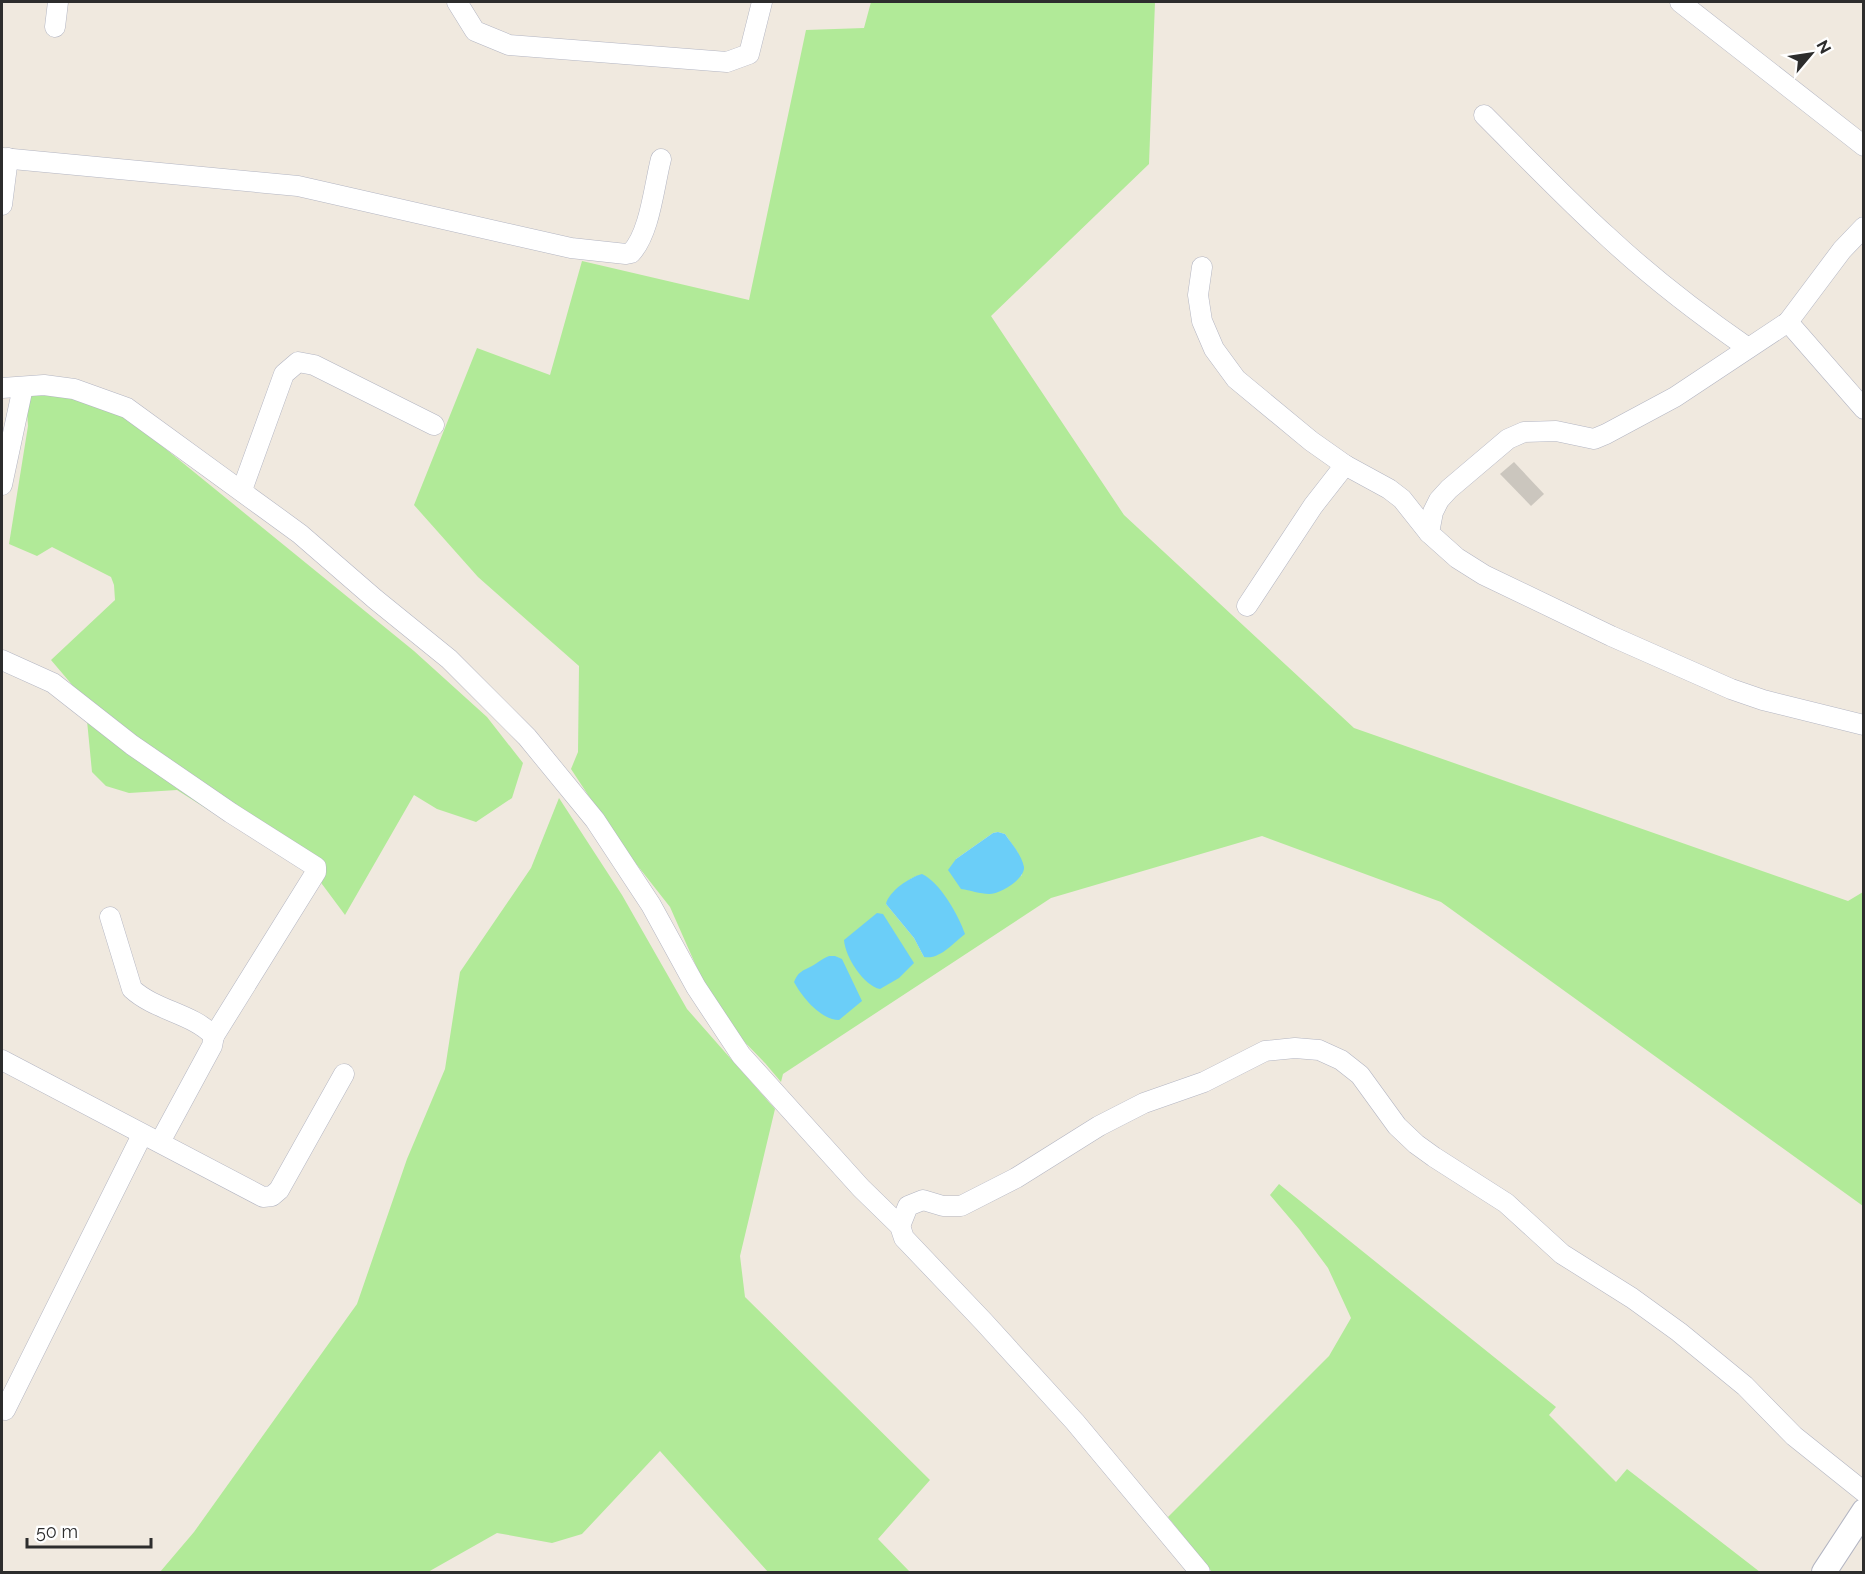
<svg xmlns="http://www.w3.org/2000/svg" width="1865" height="1574" viewBox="0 0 1865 1574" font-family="Raleway,sans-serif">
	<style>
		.green { fill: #b1ea98; fill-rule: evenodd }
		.water { fill: #6bcef8 }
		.building { fill: #cbc6be }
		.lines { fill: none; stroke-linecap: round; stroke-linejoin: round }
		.minor-casing { stroke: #b3b5c2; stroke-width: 21 }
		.tertiary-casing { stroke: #b3b5c2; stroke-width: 26 }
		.minor { stroke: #fff; stroke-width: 20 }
		.tertiary { stroke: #fff; stroke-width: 24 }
	</style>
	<rect width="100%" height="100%" fill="#f0e9df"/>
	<g class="green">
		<path d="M871,2H1155L1149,164L991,316L1124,515L1354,728L1848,901L1863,892V1206L1441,902L1262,836L1051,898L783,1074L781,1082L765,1063L731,1028L705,986L670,907L619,842L571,769L578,752L579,666L478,577L414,505L477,348L550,375L582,261L749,300L806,30L864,28ZM998,832L1005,834L1018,853L1022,875L997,892L956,859L993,833ZM922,875L924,957L914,938L886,904C897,892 906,877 922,875Z"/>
		<path d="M31,392L69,396L111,410L135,424L414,651L487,717L523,763L512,798L476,822L437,809L414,795L345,915L319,880L177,790L129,793L106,786L92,772L85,700L51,660L115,600L114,585L111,577L52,547L37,556L9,544L28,426L27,411Z"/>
		<path d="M559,798L622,895L687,1009L775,1109L740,1256L745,1297L930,1480L878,1539L910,1572H768L660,1451L582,1534L552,1543L497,1533L428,1572H160L194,1532L357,1304L407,1159L445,1069L460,972L531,868Z"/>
		<path d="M1279,1184L1556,1407L1549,1415L1616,1482L1627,1469L1760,1572H1212L1168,1517L1329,1356L1351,1318L1328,1268L1299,1229L1270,1195Z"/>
	</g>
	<g class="water">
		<path d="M998,832L1005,834C1011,843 1022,855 1024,867C1025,879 1000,894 989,894C980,894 970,890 961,889L948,870L956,859L993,833Z"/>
		<path d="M922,874C940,882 959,916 965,934C953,943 940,960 924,957L914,938L886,904C889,891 910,877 922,874Z"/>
		<path d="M877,913L883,914L914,963L899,978L880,989C864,986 845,957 844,940Z"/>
		<path d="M829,956H835L842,959L862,1001L839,1020C821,1020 802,997 794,982C798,972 802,971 812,966C818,963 821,959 829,956Z"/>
	</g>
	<path class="building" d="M1514,462L1544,494L1531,506L1500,474Z"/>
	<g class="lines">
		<g class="minor-casing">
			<g id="minor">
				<path d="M457,2L475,31L509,45L727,62L749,54L762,2"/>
				<path d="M1680,2L1864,146"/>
				<path d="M55,27L58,2"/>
				<path d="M1484,115C1525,156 1565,198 1608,237C1652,278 1699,314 1748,348"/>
				<path d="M2,158L298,186L571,248L626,254L631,253C650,233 654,186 661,159"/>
				<path d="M2,205L8,158"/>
				<path d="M1864,227L1842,250L1788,322L1675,397L1606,434L1594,439L1556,431L1524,432L1508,439L1449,489L1439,500L1433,512L1429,533L1457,558L1484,575L1611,636L1731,689L1763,700L1864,725"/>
				<path d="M1202,267L1198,295L1202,321L1214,349L1236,379L1311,441L1345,465L1389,489L1402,499L1429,533"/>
				<path d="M1788,322L1864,409"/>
				<path d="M2,388L44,385L74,389L127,408L300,534L375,599L449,659L527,737L595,820L651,905L696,987L741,1055L861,1188L900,1226L904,1238L983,1321L1075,1422L1200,1572"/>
				<path d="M2,485L23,387"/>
				<path d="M242,490L284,374L298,362L314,365L434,425"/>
				<path d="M1247,606L1313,506L1345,465"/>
				<path d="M2,660L53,683L132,745L231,813L316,867V872L214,1036"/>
				<path d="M110,917L132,989C156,1011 192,1013 214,1036L212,1046L160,1142"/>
				<path d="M2,1060L263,1197L272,1196L279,1190L344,1074"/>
				<path d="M900,1226L908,1206L923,1200L943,1206H961L1016,1178L1099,1126L1144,1103L1204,1082L1265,1051L1295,1048L1319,1050L1341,1060L1360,1075L1397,1126L1416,1144L1434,1157L1506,1203L1562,1254L1632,1298L1679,1332L1745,1386L1794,1436L1864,1492"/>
				<path d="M5,1410L142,1135"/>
			</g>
		</g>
		<g class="tertiary-casing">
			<path id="tertiary" d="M1824,1572L1864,1511"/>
		</g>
		<use href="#minor" class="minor"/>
		<use href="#tertiary" class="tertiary"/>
	</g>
	<rect width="1865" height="1574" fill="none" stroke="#2d2d2d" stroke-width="6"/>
	<g transform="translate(1811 54) rotate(61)" stroke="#ffffff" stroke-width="4.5" paint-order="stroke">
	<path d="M0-4.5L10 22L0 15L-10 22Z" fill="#2d2d2d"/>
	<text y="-9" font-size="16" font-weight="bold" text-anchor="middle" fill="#2d2d2d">N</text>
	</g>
	<path d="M27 1538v9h124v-9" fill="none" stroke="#2d2d2d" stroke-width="3"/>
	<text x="36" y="1538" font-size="18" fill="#2d2d2d" stroke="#ffffff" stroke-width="4.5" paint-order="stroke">50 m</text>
</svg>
